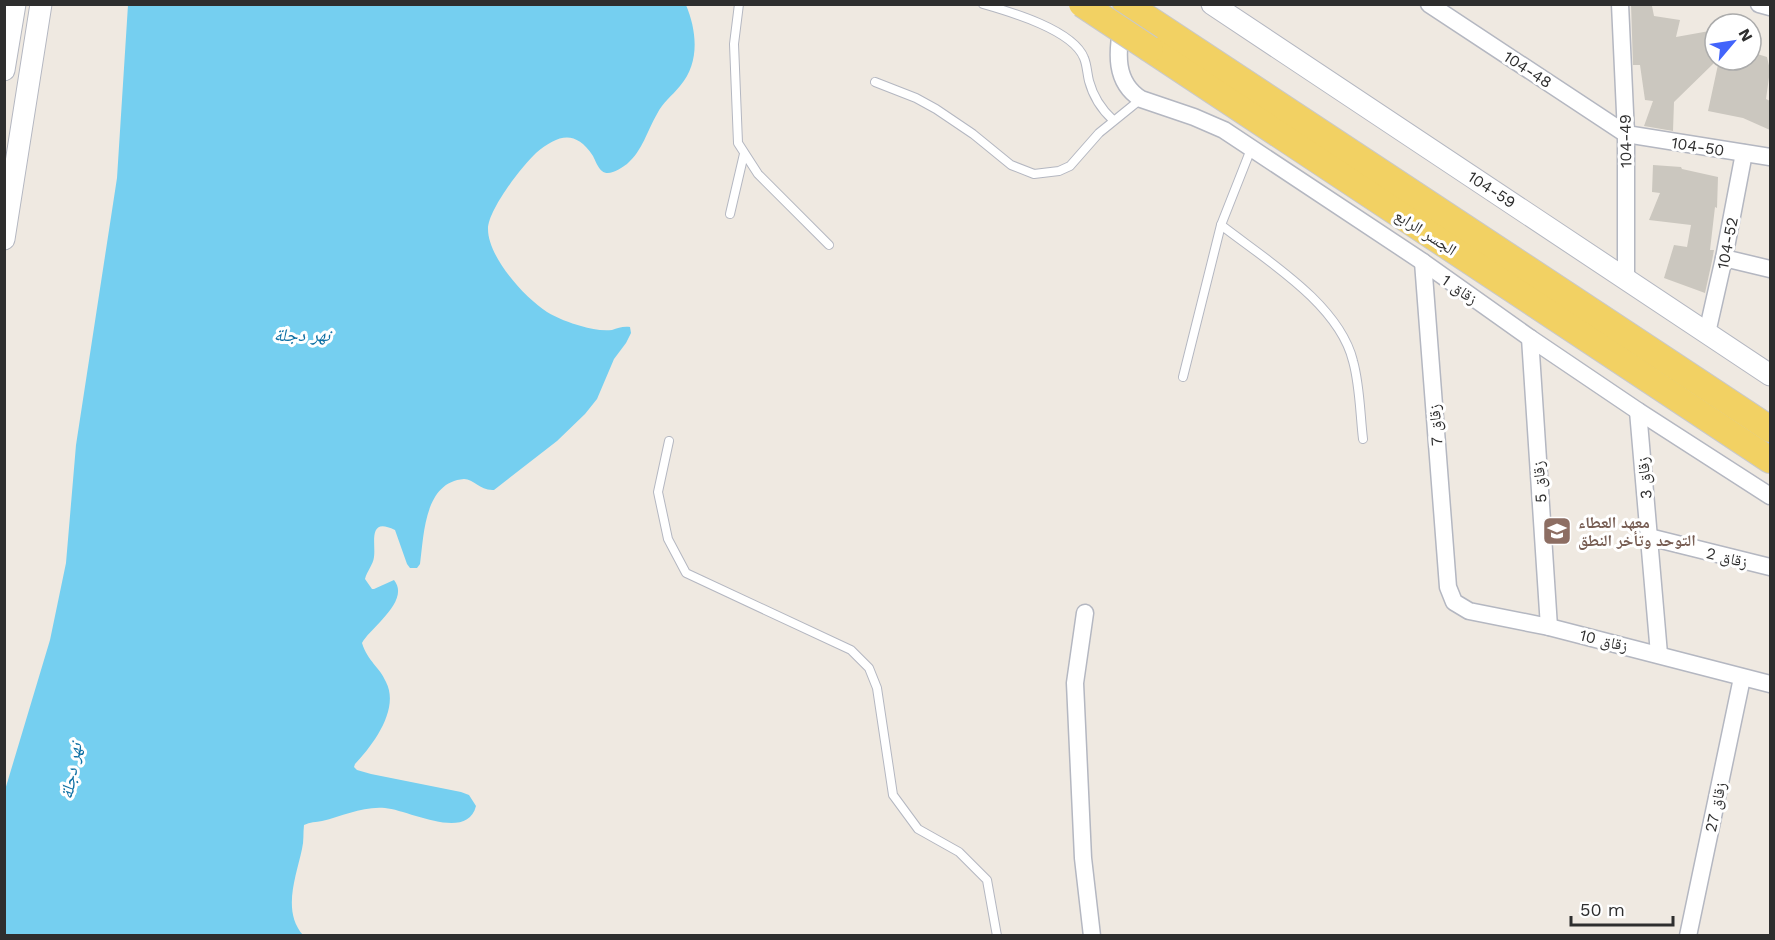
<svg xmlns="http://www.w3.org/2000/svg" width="1775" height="940" viewBox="0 0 1775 940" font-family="'Work Sans','Noto Naskh Arabic',sans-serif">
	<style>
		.water { fill: #75cff0 }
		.building { fill: #cbc7bf }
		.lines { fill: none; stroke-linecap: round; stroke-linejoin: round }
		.service-casing { stroke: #b4b7c1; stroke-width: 10 }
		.minor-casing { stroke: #b4b7c1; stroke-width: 19 }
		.tertiary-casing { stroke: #b4b7c1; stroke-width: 23 }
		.primary-casing { stroke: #c9c9c9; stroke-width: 28 }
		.service { stroke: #fff; stroke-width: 8 }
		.minor { stroke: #fff; stroke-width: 16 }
		.tertiary { stroke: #fff; stroke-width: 21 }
		.primary { stroke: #f2d163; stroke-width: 26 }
		.primary-bridge-casing { stroke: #c9c9c9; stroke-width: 28; stroke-linecap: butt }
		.primary-bridge { stroke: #f2d163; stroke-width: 26 }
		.labels { text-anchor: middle; stroke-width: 6; stroke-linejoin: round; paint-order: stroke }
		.street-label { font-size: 16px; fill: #2e2e2e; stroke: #fff }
		.education-label { font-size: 16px; font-weight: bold; fill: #785e54; stroke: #fff; text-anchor: start }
		.water-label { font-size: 18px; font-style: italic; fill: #0d6fa3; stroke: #fff }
	</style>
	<rect width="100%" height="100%" fill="#efe9e1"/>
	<path class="water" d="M128,5H686C697,31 700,63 680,86C672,96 663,102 657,114C647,131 643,150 627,164C621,168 609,177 602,171C598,168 595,160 593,156C575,129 558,135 536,153C522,166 488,210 488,229C488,257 524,297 547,312C557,318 570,323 581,326C591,329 601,331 612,330C618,328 623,326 630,327L631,333L626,343L614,359L597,399L585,414L557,441L494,490C480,491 474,479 464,479C424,482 424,535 420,564L417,568H410L407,564L395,530C367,516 376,544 374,557C373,565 367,571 365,579L372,589H374L394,580C411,601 370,628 362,643C368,662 379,666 386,682C400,709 373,745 355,764L354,767L357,770L371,774L461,792L469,795L476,806C467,842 409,810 385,808C363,806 343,816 322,821C316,822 310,822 304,825C303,833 304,841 302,849C296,877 282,911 303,935H5V790L50,640L66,563L76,445L117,178Z"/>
	<g class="building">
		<path d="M1631,4L1652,6L1654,16L1680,20L1676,37L1715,30V62L1674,102L1673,131L1644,126L1653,101L1645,100L1640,65H1633Z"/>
		<path d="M1754,53L1767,57L1770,70L1766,99L1770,101V130L1743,118L1708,111L1719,60H1752Z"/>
		<path d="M1653,165L1681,167L1682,169L1718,177L1717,208L1715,207L1710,250H1714L1712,261L1705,293L1664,278L1674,245L1687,247L1691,225L1649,220L1660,193L1652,192Z"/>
	</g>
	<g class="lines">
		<g class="service-casing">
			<g id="service">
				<path d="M739,4L734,44L738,143L758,174L829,245"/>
				<path d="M983,4C1011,12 1073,30 1084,58C1087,65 1087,73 1089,81C1093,96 1101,109 1113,120"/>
				<path d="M875,82L916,98L936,109L973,134L1011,165L1034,174L1059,171L1070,166L1099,133L1141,99"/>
				<path d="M1251,149L1221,225C1266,260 1339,304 1353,361C1360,386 1360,414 1363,439"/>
				<path d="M730,214L744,154"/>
				<path d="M1183,377L1221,225"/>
				<path d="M669,441L658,492L668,539L686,573L851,650L869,668L877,688L893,795L918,829L959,852L987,880L997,936"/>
			</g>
		</g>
		<g class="minor-casing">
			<g id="minor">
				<path d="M1429,4L1626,134L1770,157"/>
				<path d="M1620,4L1626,134V278"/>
				<path d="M1759,4L1770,7"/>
				<path d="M1122,24C1117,52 1114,82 1141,99L1194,117L1224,130L1423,262L1530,338L1638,411L1770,496"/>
				<path d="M1724,258L1770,269"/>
				<path d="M1423,262L1448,587L1454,602L1469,611L1549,627L1770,684"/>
				<path d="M1707,333L1724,258L1744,153"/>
				<path d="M1530,338L1549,627"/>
				<path d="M1638,411L1659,654"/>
				<path d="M1649,537L1770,567"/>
				<path d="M1085,613L1075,683L1083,858L1092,936"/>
				<path d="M1688,936L1742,678"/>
			</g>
		</g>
		<g class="tertiary-casing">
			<g id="tertiary">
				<path d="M1212,4L1770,375"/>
				<path d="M4,70L15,4"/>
				<path d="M4,239L41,4"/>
			</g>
		</g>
		<g class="primary-casing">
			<g id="primary">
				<path d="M1126,4L1770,429"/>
				<path d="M1150,49L1770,460"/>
			</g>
		</g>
		<use href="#service" class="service"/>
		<use href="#minor" class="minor"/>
		<use href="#tertiary" class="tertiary"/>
		<use href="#primary" class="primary"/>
		<g class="primary-bridge-casing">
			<path id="primary-bridge" d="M1082,4L1150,49"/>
		</g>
		<use href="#primary-bridge" class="primary-bridge"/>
	</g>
	<defs>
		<g id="school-square" transform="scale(1.5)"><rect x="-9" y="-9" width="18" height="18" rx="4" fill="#8d6e63" stroke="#fff"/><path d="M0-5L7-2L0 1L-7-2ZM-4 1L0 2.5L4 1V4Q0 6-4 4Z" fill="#fff"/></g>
	</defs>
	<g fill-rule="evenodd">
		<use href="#school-square" x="1557" y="531"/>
	</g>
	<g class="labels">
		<g class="street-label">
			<text transform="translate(1528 69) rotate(33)" y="6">104-48</text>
			<text transform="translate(1625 141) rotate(-91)" y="6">104-49</text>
			<text transform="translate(1698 146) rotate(9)" y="6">104-50</text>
			<text transform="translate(1492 189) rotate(33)" y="6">104-59</text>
			<text transform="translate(1426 232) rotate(33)" y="6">الجسر الرابع</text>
			<text transform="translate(1727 243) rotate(-79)" y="6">104-52</text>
			<text transform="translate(1460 289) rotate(35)" y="6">زقاق 1</text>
			<text transform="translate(1435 425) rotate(-94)" y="6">زقاق 7</text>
			<text transform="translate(1644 478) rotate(-95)" y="6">زقاق 3</text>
			<text transform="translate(1539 482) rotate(-94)" y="6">زقاق 5</text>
			<text transform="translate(1727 557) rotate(14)" y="6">زقاق 2</text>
			<text transform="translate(1604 640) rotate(14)" y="6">زقاق 10</text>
			<text transform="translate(1715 807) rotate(-78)" y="6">زقاق 27</text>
		</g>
		<g class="education-label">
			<text x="1578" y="528">معهد العطاء<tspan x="1578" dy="18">التوحد وتأخر النطق</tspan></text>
		</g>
		<g class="water-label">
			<text x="302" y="341">نهر دجلة</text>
			<text transform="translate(71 771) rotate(-80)" y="6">نهر دجلة</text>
		</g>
	</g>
	<rect width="1775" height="940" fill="none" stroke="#2e2e2e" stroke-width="12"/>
	<g transform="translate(1733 42) rotate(61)"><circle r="28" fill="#ffffff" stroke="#ababab" stroke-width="1.5"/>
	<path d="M0-4.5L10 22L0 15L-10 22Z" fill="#4264fb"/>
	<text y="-9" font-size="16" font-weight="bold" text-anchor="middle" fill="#2e2e2e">N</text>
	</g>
	<path d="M1571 916v9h102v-9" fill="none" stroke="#2e2e2e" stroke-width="3"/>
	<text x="1580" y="916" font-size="18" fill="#2e2e2e" stroke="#ffffff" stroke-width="4.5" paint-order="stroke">50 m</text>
</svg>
